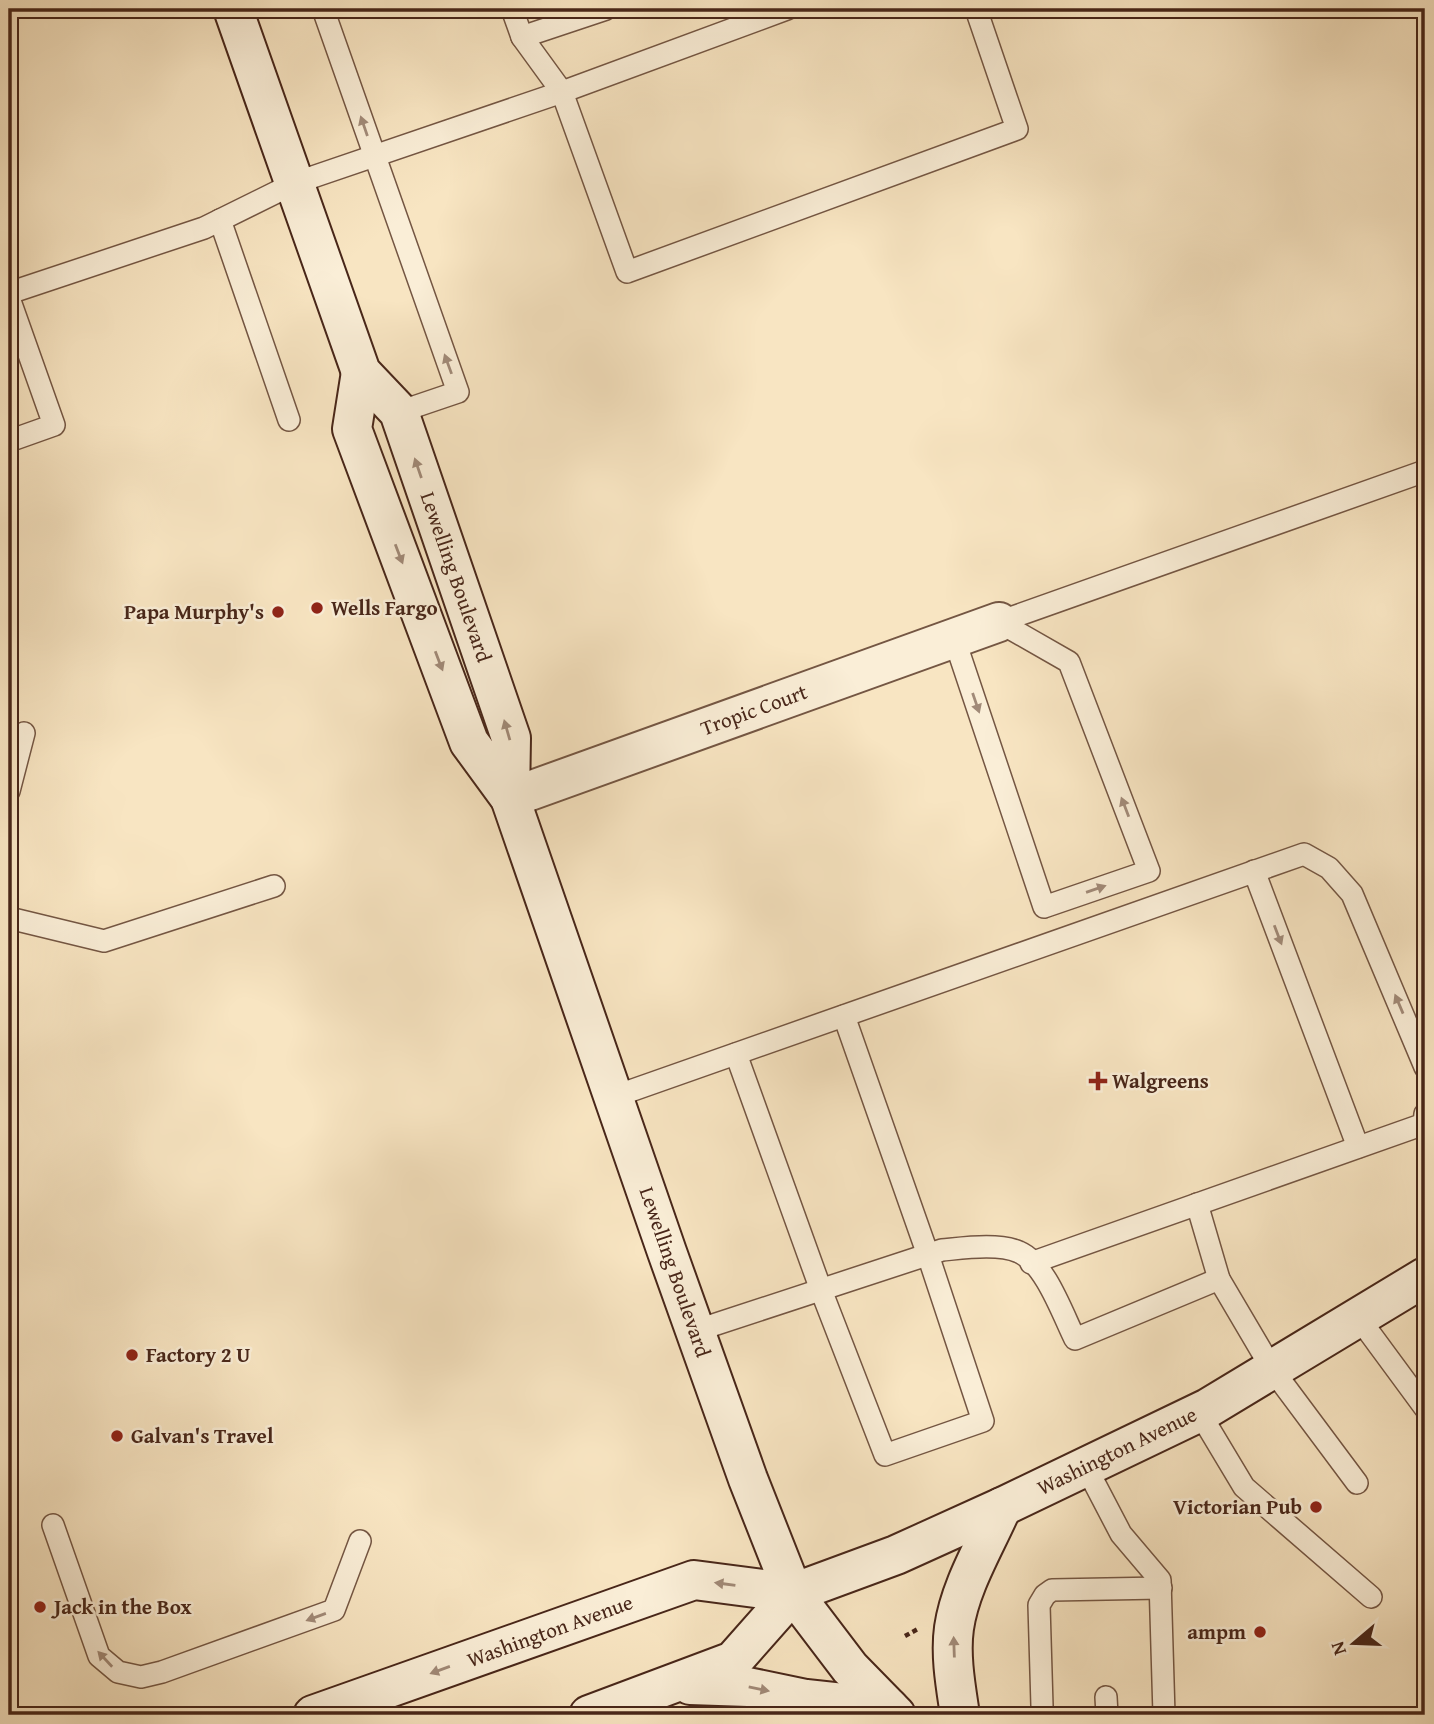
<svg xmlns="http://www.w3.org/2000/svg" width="1434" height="1724" viewBox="0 0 1434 1724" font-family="'Gentium Book Plus',serif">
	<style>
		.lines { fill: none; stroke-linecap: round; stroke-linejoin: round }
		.service-casing { stroke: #745643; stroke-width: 24 }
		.minor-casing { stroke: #745643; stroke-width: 42 }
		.secondary-casing { stroke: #482619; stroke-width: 42 }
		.path { stroke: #482619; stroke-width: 4.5; stroke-dasharray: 5 3.5; stroke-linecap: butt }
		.service { stroke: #faeed7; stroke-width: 21 }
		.minor { stroke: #faeed7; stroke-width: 38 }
		.secondary { stroke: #faeed7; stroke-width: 38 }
		.oneway { fill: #a18a78 }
		.poi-dot { fill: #8f2418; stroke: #faeed7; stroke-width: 2.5 }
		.labels { text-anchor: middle; stroke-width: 5; stroke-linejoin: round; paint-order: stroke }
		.street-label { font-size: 21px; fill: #482619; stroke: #faeed7 }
		.poi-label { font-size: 21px; font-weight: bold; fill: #482619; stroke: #faeed7; text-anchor: start }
	</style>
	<rect width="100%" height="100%" fill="#f8e5c2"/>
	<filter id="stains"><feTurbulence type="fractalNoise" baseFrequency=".00286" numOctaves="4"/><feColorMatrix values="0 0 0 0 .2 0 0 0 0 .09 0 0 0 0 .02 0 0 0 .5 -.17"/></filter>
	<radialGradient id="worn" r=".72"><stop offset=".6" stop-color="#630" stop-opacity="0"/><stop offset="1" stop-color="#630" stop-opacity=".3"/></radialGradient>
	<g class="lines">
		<g class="service-casing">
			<g id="service">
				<path d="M323,9L458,392L399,412"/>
				<path d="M512,9L522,37L562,92L627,272L1017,129L976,9"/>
				<path d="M522,37L606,9"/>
				<path d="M220,220L289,420"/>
				<path d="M9,293L204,228L295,183L562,92L787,9"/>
				<path d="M9,298L54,425L9,441"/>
				<path d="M999,622L1425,471"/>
				<path d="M954,638L1044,907L1149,871L1069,662L999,622"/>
				<path d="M9,791L24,733"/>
				<path d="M1254,871L1358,1147"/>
				<path d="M9,918L104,941L274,886"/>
				<path d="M736,1054L821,1290L885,1455L983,1421L928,1255L844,1016"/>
				<path d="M613,1097L1304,854L1329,868L1352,894L1425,1067"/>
				<path d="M1197,1204L1219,1279L1272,1369L1357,1483"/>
				<path d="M1031,1263L1424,1124L1425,1114"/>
				<path d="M1358,1317L1425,1408"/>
				<path d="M695,1331L942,1250C964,1248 999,1243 1019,1252C1045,1263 1063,1315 1075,1339L1219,1279"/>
				<path d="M1199,1412L1244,1487L1371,1597"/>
				<path d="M1086,1467L1121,1534L1160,1580L1164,1715"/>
				<path d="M53,1525L99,1656L118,1672L141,1677L162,1672L334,1610L360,1541"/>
				<path d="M1106,1697L1107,1715"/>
				<path d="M1042,1706L1039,1605L1045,1595L1052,1590L1161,1588"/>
			</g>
		</g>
		<g class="minor-casing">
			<path id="minor" d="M510,798L999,622"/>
		</g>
		<g class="secondary-casing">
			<g id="secondary">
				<path d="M233,9L361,372L399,412L511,738L510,798"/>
				<path d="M361,372L352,429L469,742L510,798L667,1252L748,1479L793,1593L850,1668L896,1715"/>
				<path d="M690,1685L748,1687L806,1699L889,1708"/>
				<path d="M313,1715L694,1580L793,1593"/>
				<path d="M589,1715L733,1661L793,1593L896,1555L1002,1507L1208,1408L1425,1277"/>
				<path d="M960,1715C956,1688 950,1656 954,1628C960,1586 985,1546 1002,1507"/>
			</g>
		</g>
		<path class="path" d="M905,1636L918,1629"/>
		<use href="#service" class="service"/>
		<use href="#minor" class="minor"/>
		<use href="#secondary" class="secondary"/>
	</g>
	<defs><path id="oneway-solid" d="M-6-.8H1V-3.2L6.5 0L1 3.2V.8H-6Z" transform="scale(1.75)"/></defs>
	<g class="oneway">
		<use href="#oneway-solid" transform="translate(364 126) rotate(-109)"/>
		<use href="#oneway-solid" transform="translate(448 364) rotate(-110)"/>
		<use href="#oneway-solid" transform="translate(418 468) rotate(-109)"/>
		<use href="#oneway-solid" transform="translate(399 554) rotate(69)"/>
		<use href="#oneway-solid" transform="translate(439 661) rotate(69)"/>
		<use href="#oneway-solid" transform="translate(976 703) rotate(71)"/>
		<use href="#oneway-solid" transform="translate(507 730) rotate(-106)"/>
		<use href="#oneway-solid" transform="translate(1125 807) rotate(-111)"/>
		<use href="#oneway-solid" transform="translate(1096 889) rotate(-19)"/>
		<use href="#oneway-solid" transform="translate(1278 935) rotate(69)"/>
		<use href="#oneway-solid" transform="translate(1399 1004) rotate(-113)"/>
		<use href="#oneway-solid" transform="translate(725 1584) rotate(-172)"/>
		<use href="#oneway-solid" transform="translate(316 1617) rotate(160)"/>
		<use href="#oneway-solid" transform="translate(954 1647) rotate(-92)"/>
		<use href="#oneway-solid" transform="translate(105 1659) rotate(-133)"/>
		<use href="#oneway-solid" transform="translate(440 1670) rotate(160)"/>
		<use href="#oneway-solid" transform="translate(759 1689) rotate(11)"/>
	</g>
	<g class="poi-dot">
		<circle cx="317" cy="608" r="7"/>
		<circle cx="278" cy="612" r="7"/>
		<path d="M1094.5 1070.5h7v7h7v7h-7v7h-7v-7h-7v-7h7z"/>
		<circle cx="132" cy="1355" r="7"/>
		<circle cx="117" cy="1436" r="7"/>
		<circle cx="1316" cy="1507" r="7"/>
		<circle cx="40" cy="1607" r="7"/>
		<circle cx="1260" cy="1632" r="7"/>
	</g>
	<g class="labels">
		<g class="street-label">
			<text transform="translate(456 577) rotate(71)" y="7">Lewelling Boulevard</text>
			<text transform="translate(754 710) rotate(-20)" y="7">Tropic Court</text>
			<text transform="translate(675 1272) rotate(71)" y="7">Lewelling Boulevard</text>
			<text transform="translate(1117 1451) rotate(-26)" y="7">Washington Avenue</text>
			<text transform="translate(550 1631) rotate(-20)" y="7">Washington Avenue</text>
		</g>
		<g class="poi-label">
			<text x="331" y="615">Wells Fargo</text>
			<text x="264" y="619" text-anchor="end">Papa Murphy's</text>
			<text x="1112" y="1088">Walgreens</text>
			<text x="146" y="1362">Factory 2 U</text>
			<text x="131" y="1443">Galvan's Travel</text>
			<text x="1302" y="1514" text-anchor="end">Victorian Pub</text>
			<text x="54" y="1614">Jack in the Box</text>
			<text x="1246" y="1639" text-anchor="end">ampm</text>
		</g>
	</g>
	<rect width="1434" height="1724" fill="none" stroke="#f8e5c2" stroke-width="35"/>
	<rect x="10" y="10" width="1413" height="1703" fill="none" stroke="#482619" stroke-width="3.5"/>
	<rect x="18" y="18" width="1399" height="1689" fill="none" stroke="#482619" stroke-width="2"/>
	<g transform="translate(1354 1643) rotate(251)" stroke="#faeed7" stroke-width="5" paint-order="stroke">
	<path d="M0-5L12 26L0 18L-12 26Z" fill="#482619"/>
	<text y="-10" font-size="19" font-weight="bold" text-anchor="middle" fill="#482619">N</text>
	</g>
	<rect width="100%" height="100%" filter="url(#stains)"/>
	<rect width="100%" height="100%" fill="url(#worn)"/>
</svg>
